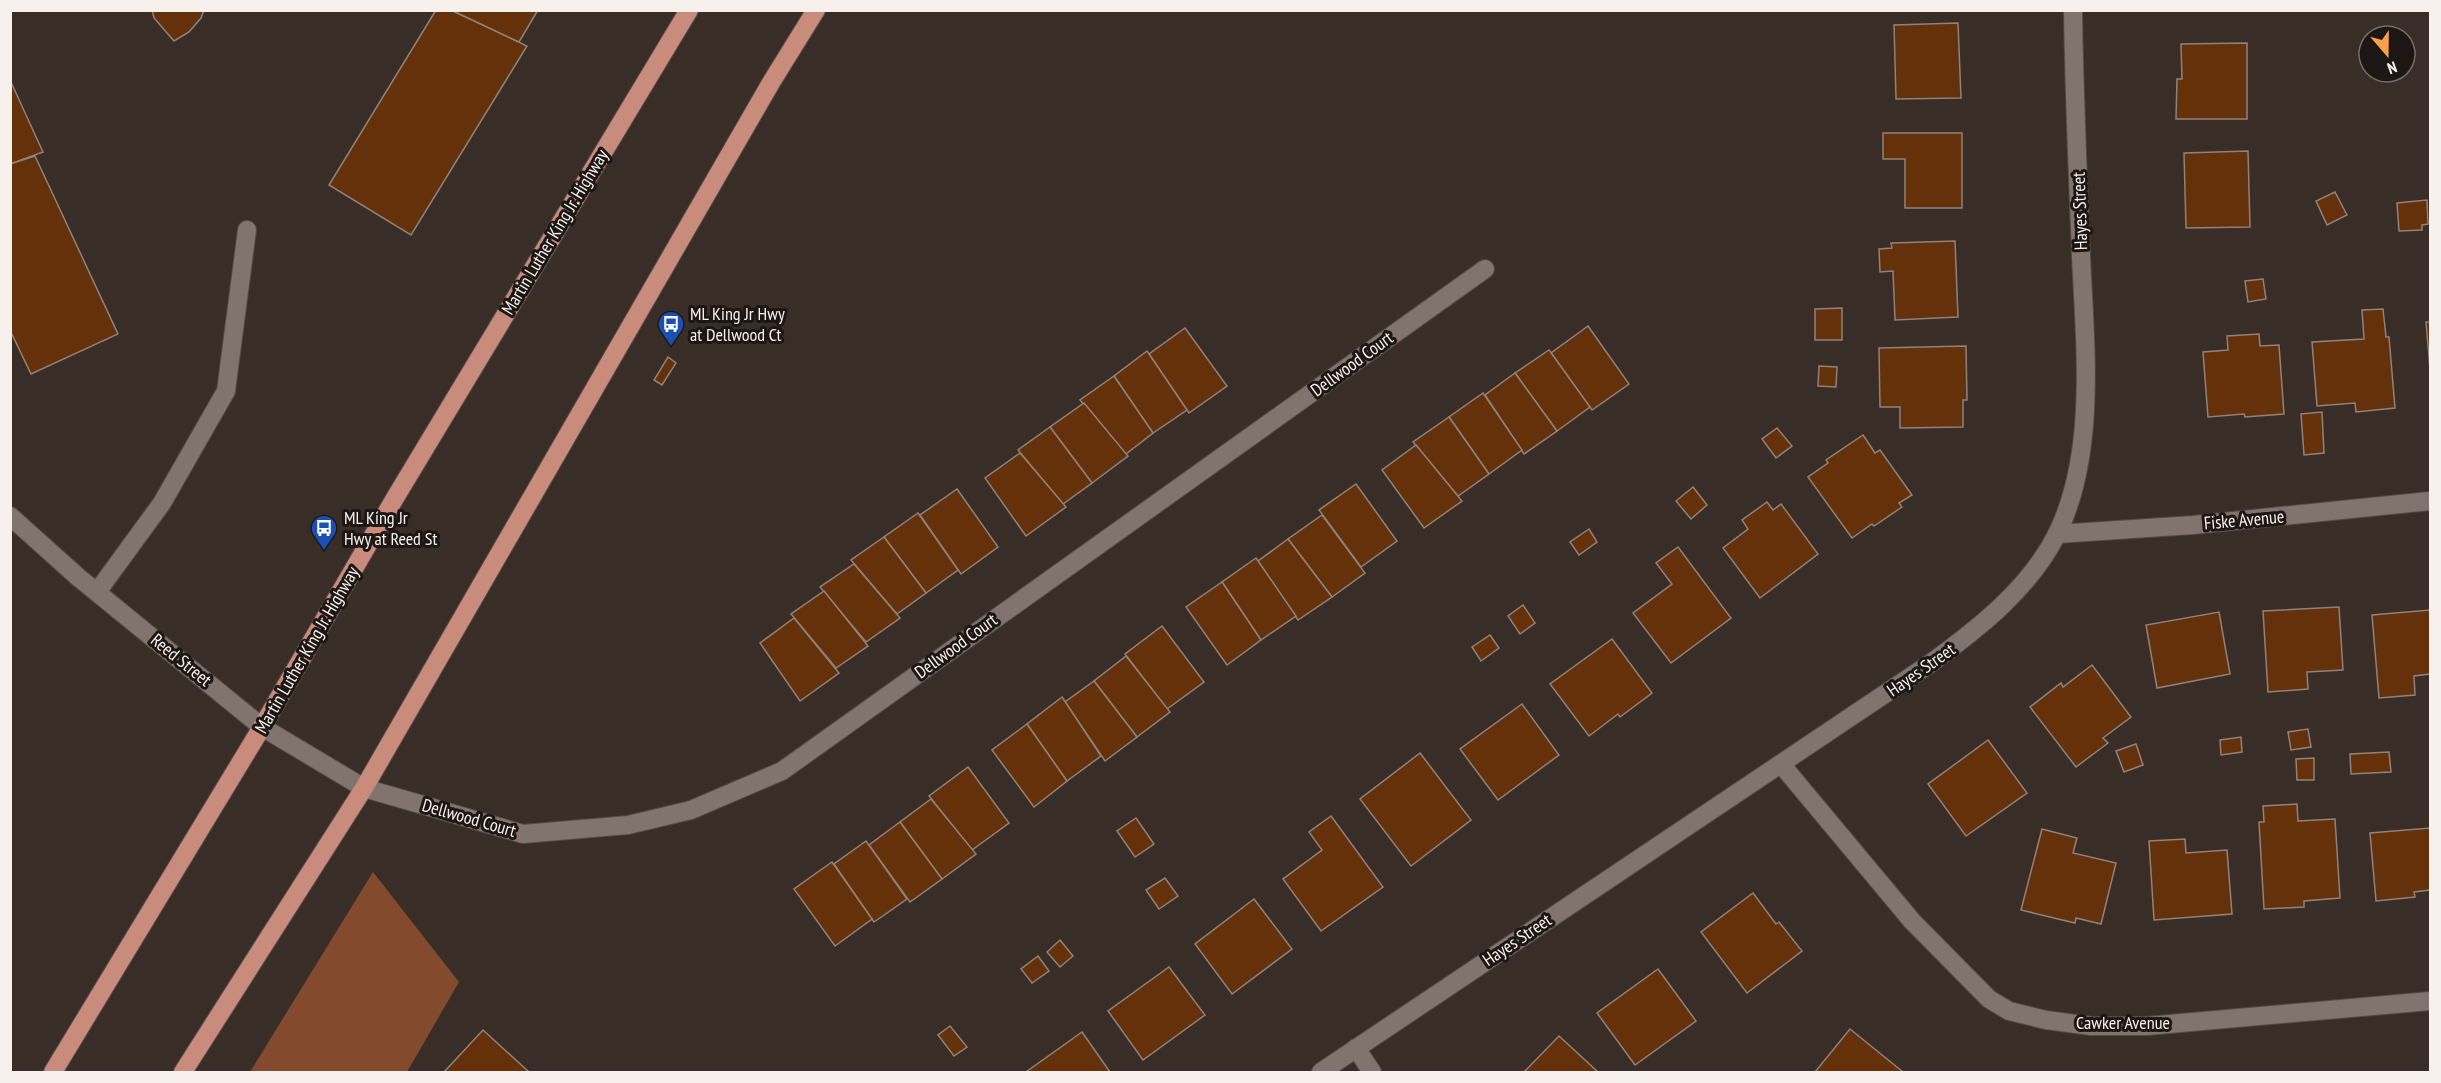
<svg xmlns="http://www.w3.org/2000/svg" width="2441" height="1083" viewBox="0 0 2441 1083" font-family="'PT Sans Narrow',sans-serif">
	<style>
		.forest { fill: #844a2d }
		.building { fill: #65310b; stroke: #90827a; stroke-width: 1.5 }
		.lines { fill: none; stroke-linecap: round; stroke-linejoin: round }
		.minor-casing { stroke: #544a45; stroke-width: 20 }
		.major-casing { stroke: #544a45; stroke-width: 20 }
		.minor { stroke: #81736d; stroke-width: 18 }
		.major { stroke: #c88b7c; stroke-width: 18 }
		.labels { text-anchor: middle; stroke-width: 6; stroke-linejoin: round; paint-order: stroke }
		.street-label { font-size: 18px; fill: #f8f0ec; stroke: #1c1714 }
		.poi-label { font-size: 18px; fill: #f8f0ec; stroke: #1c1714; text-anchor: start }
	</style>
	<rect width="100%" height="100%" fill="#392d27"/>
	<path class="forest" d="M373,872L459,982L407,1072H250Z"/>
	<g class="building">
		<path d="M152,10H204L201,18L189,32L174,41L154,18Z"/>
		<path d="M436,10H451L527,46L411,235L329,185Z"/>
		<path d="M451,10H538L519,42Z"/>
		<path d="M1958,23L1961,98L1896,99L1894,25Z"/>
		<path d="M2247,43V119H2176L2177,79H2182L2181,44Z"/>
		<path d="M10,80L43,152L10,164Z"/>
		<path d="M1883,133H1962V208H1905V159H1883Z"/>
		<path d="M2248,151L2250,227L2186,228L2184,153Z"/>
		<path d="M35,156L118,334L31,374L10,330V164Z"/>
		<path d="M2335,192L2347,215L2327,225L2316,201Z"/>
		<path d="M2427,200L2428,224L2422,225V230L2399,231L2397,203Z"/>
		<path d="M1955,241L1958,317L1895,320L1893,271L1880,272L1879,249L1892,248L1891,243Z"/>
		<path d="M2263,279L2266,299L2248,302L2245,281Z"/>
		<path d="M1842,308V340H1815V309Z"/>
		<path d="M2383,309L2386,337H2389L2395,408L2356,412L2355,403L2317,406L2312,342L2364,339L2362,310Z"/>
		<path d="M2426,322H2430V369Z"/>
		<path d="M1588,326L1629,384L1592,410L1551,353Z"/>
		<path d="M1185,328L1227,386L1189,413L1149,354Z"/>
		<path d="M2259,334L2260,346L2279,345L2284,414L2245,417L2244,414L2208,417L2203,352L2228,350L2227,336Z"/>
		<path d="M1966,346L1967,400H1963V427L1900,428V407H1880L1879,348Z"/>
		<path d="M1549,350L1590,407L1557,431L1515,373Z"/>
		<path d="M1147,351L1187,410L1153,433L1114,376Z"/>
		<path d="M668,357L676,363L662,385L654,380Z"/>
		<path d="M1819,366L1837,367L1836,387L1818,386Z"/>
		<path d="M1515,373L1557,431L1524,454L1485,395Z"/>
		<path d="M1114,376L1153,433L1126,454L1080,400Z"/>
		<path d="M1483,393L1522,450L1489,474L1449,417Z"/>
		<path d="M1084,403L1128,456L1092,483L1050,427Z"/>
		<path d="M2322,412L2324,453L2304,455L2301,414Z"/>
		<path d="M1449,417L1489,474L1458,496L1413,442Z"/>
		<path d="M1050,427L1092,483L1063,504L1018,450Z"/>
		<path d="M1777,428L1792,446L1776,458L1762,439Z"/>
		<path d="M1863,435L1875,453L1880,450L1912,495L1899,503L1902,507L1874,526L1872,524L1852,538L1808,477L1828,463L1826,460Z"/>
		<path d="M1416,445L1462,501L1424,528L1382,470Z"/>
		<path d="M1020,453L1066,507L1026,536L985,478Z"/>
		<path d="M1356,484L1397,541L1361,567L1319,510Z"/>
		<path d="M1693,487L1707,505L1691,519L1676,501Z"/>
		<path d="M957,489L998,547L961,574L920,515Z"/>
		<path d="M1767,502L1773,510L1781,504L1818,554L1760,598L1723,548L1748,529L1742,520Z"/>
		<path d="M918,513L958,570L926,593L884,537Z"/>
		<path d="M1322,515L1365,573L1332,597L1288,539Z"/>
		<path d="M1589,529L1597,542L1579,555L1570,542Z"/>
		<path d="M884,537L926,593L897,614L851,560Z"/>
		<path d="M1288,539L1332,597L1298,620L1258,561Z"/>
		<path d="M1678,547L1731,618L1671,663L1633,613L1672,584L1656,563Z"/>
		<path d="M1256,558L1296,616L1261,640L1222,582Z"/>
		<path d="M854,564L900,618L866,642L820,587Z"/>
		<path d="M1222,582L1261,640L1227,665L1186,607Z"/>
		<path d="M824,591L868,646L836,668L791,614Z"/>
		<path d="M1523,605L1535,623L1520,634L1508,616Z"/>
		<path d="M2339,607L2343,670L2307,672L2308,689L2268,692L2263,611Z"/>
		<path d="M2430,610V674L2414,676L2415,695L2379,698L2372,615Z"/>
		<path d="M2219,612L2230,674L2157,688L2146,625Z"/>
		<path d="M794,618L839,673L800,701L760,643Z"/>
		<path d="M1162,626L1204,682L1167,709L1125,654Z"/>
		<path d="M1490,635L1499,648L1481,661L1472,647Z"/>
		<path d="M1612,639L1652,693L1620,717L1618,714L1589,736L1550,684Z"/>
		<path d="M1126,656L1170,712L1137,737L1094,681Z"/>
		<path d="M2092,665L2131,717L2103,738L2108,743L2076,767L2030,707L2061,683L2063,687Z"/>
		<path d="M1094,681L1137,737L1105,761L1065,702Z"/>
		<path d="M1062,697L1101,756L1067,781L1027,724Z"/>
		<path d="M1522,704L1559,755L1498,800L1460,749Z"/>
		<path d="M1027,724L1067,781L1034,807L992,750Z"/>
		<path d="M2308,729L2311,747L2291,750L2288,732Z"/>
		<path d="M2241,737L2242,752L2221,755L2220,740Z"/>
		<path d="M1988,740L2027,793L1966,836L1928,784Z"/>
		<path d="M2136,744L2143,765L2124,772L2116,751Z"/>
		<path d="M2389,752L2391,772L2351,774L2350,754Z"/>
		<path d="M1420,753L1471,820L1411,866L1360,799Z"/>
		<path d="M2314,758V780H2297L2296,759Z"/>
		<path d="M968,767L1009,823L972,850L929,796Z"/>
		<path d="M931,799L976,854L942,879L900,822Z"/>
		<path d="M2297,804L2298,821L2335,819L2340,898L2304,901V907L2264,909L2259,822H2264L2263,806Z"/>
		<path d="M1331,816L1383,887L1321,931L1283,879L1322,850L1309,832Z"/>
		<path d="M1136,818L1154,844L1135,857L1117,831Z"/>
		<path d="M900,822L942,879L910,902L869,845Z"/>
		<path d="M2430,828V890L2414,892L2415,897L2376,901L2370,833Z"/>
		<path d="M2042,829L2077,838L2073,853L2116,863L2101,924L2076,918L2075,923L2021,910Z"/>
		<path d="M2185,839L2186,853L2227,850L2232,914L2154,920L2149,841Z"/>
		<path d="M866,841L907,899L874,922L834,864Z"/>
		<path d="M832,862L872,919L835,946L794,889Z"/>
		<path d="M1165,878L1178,896L1159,909L1146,890Z"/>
		<path d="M1753,893L1776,924L1779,922L1802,951L1747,993L1701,932Z"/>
		<path d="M1254,899L1292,949L1232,994L1195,944Z"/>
		<path d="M1060,940L1073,956L1060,967L1047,952Z"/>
		<path d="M1038,956L1049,971L1032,983L1021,969Z"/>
		<path d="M1169,967L1205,1015L1143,1060L1108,1011Z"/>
		<path d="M1658,969L1696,1021L1635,1065L1597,1013Z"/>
		<path d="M950,1026L967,1047L954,1056L938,1035Z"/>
		<path d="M1850,1029L1903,1072H1815Z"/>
		<path d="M483,1030L529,1072H444Z"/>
		<path d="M1082,1032L1110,1072H1026Z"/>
		<path d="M1559,1036L1598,1072H1524Z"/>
	</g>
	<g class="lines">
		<g class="minor-casing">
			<g id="minor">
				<path d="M10,516L78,577L262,727L364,788L523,834L628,825L691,810L782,771L1485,269"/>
				<path d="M2057,534L2193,525L2430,501"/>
				<path d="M97,592L162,503L226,391L247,230"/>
				<path d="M1781,764L1912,921L1989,999L2009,1011L2046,1020L2091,1026H2147L2430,1001"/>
				<path d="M1356,1048L1372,1072"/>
				<path d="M1321,1072L1931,663C1979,628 2030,588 2057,534C2097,452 2085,345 2081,256C2078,174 2074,92 2073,10"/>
			</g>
		</g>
		<g class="major-casing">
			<g id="major">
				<path d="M53,1072L262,727L395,498L689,10"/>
				<path d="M183,1072L364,788L772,81L816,10"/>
			</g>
		</g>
		<use href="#minor" class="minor"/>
		<use href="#major" class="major"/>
	</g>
	<defs>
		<g id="bus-pin" transform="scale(1.35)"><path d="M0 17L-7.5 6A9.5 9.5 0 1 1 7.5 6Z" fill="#1a4fb4" stroke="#1c1714"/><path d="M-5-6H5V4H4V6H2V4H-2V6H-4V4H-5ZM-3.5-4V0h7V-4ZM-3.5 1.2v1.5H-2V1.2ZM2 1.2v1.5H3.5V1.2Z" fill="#fff"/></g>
	</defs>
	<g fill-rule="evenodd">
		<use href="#bus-pin" x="671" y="324"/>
		<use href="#bus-pin" x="324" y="528"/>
	</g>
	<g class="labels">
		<g class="street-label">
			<text transform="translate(2080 211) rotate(-92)" y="6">Hayes Street</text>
			<text transform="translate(555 232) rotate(-59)" y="6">Martin Luther King Jr. Highway</text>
			<text transform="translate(1352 364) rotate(-36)" y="6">Dellwood Court</text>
			<text transform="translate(2244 520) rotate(-5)" y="6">Fiske Avenue</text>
			<text transform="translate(956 646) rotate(-36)" y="6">Dellwood Court</text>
			<text transform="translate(307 650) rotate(-60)" y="6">Martin Luther King Jr. Highway</text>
			<text transform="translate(181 660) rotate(39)" y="6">Reed Street</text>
			<text transform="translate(1921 670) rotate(-35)" y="6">Hayes Street</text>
			<text transform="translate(469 818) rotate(16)" y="6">Dellwood Court</text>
			<text transform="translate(1517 940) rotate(-34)" y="6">Hayes Street</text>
			<text x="2123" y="1029">Cawker Avenue</text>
		</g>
		<g class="poi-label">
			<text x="690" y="320">ML King Jr Hwy<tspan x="690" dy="21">at Dellwood Ct</tspan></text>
			<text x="344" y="524">ML King Jr<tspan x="344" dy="21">Hwy at Reed St</tspan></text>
		</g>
	</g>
	<rect width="2441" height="1083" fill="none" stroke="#f8f0ec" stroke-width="24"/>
	<g transform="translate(2387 54) rotate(160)"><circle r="28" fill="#1c1714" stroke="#746e6a" stroke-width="1.5"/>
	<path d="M0-4.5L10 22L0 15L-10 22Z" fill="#f9a04c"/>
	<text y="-9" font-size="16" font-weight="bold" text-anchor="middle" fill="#f8f0ec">N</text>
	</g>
</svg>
